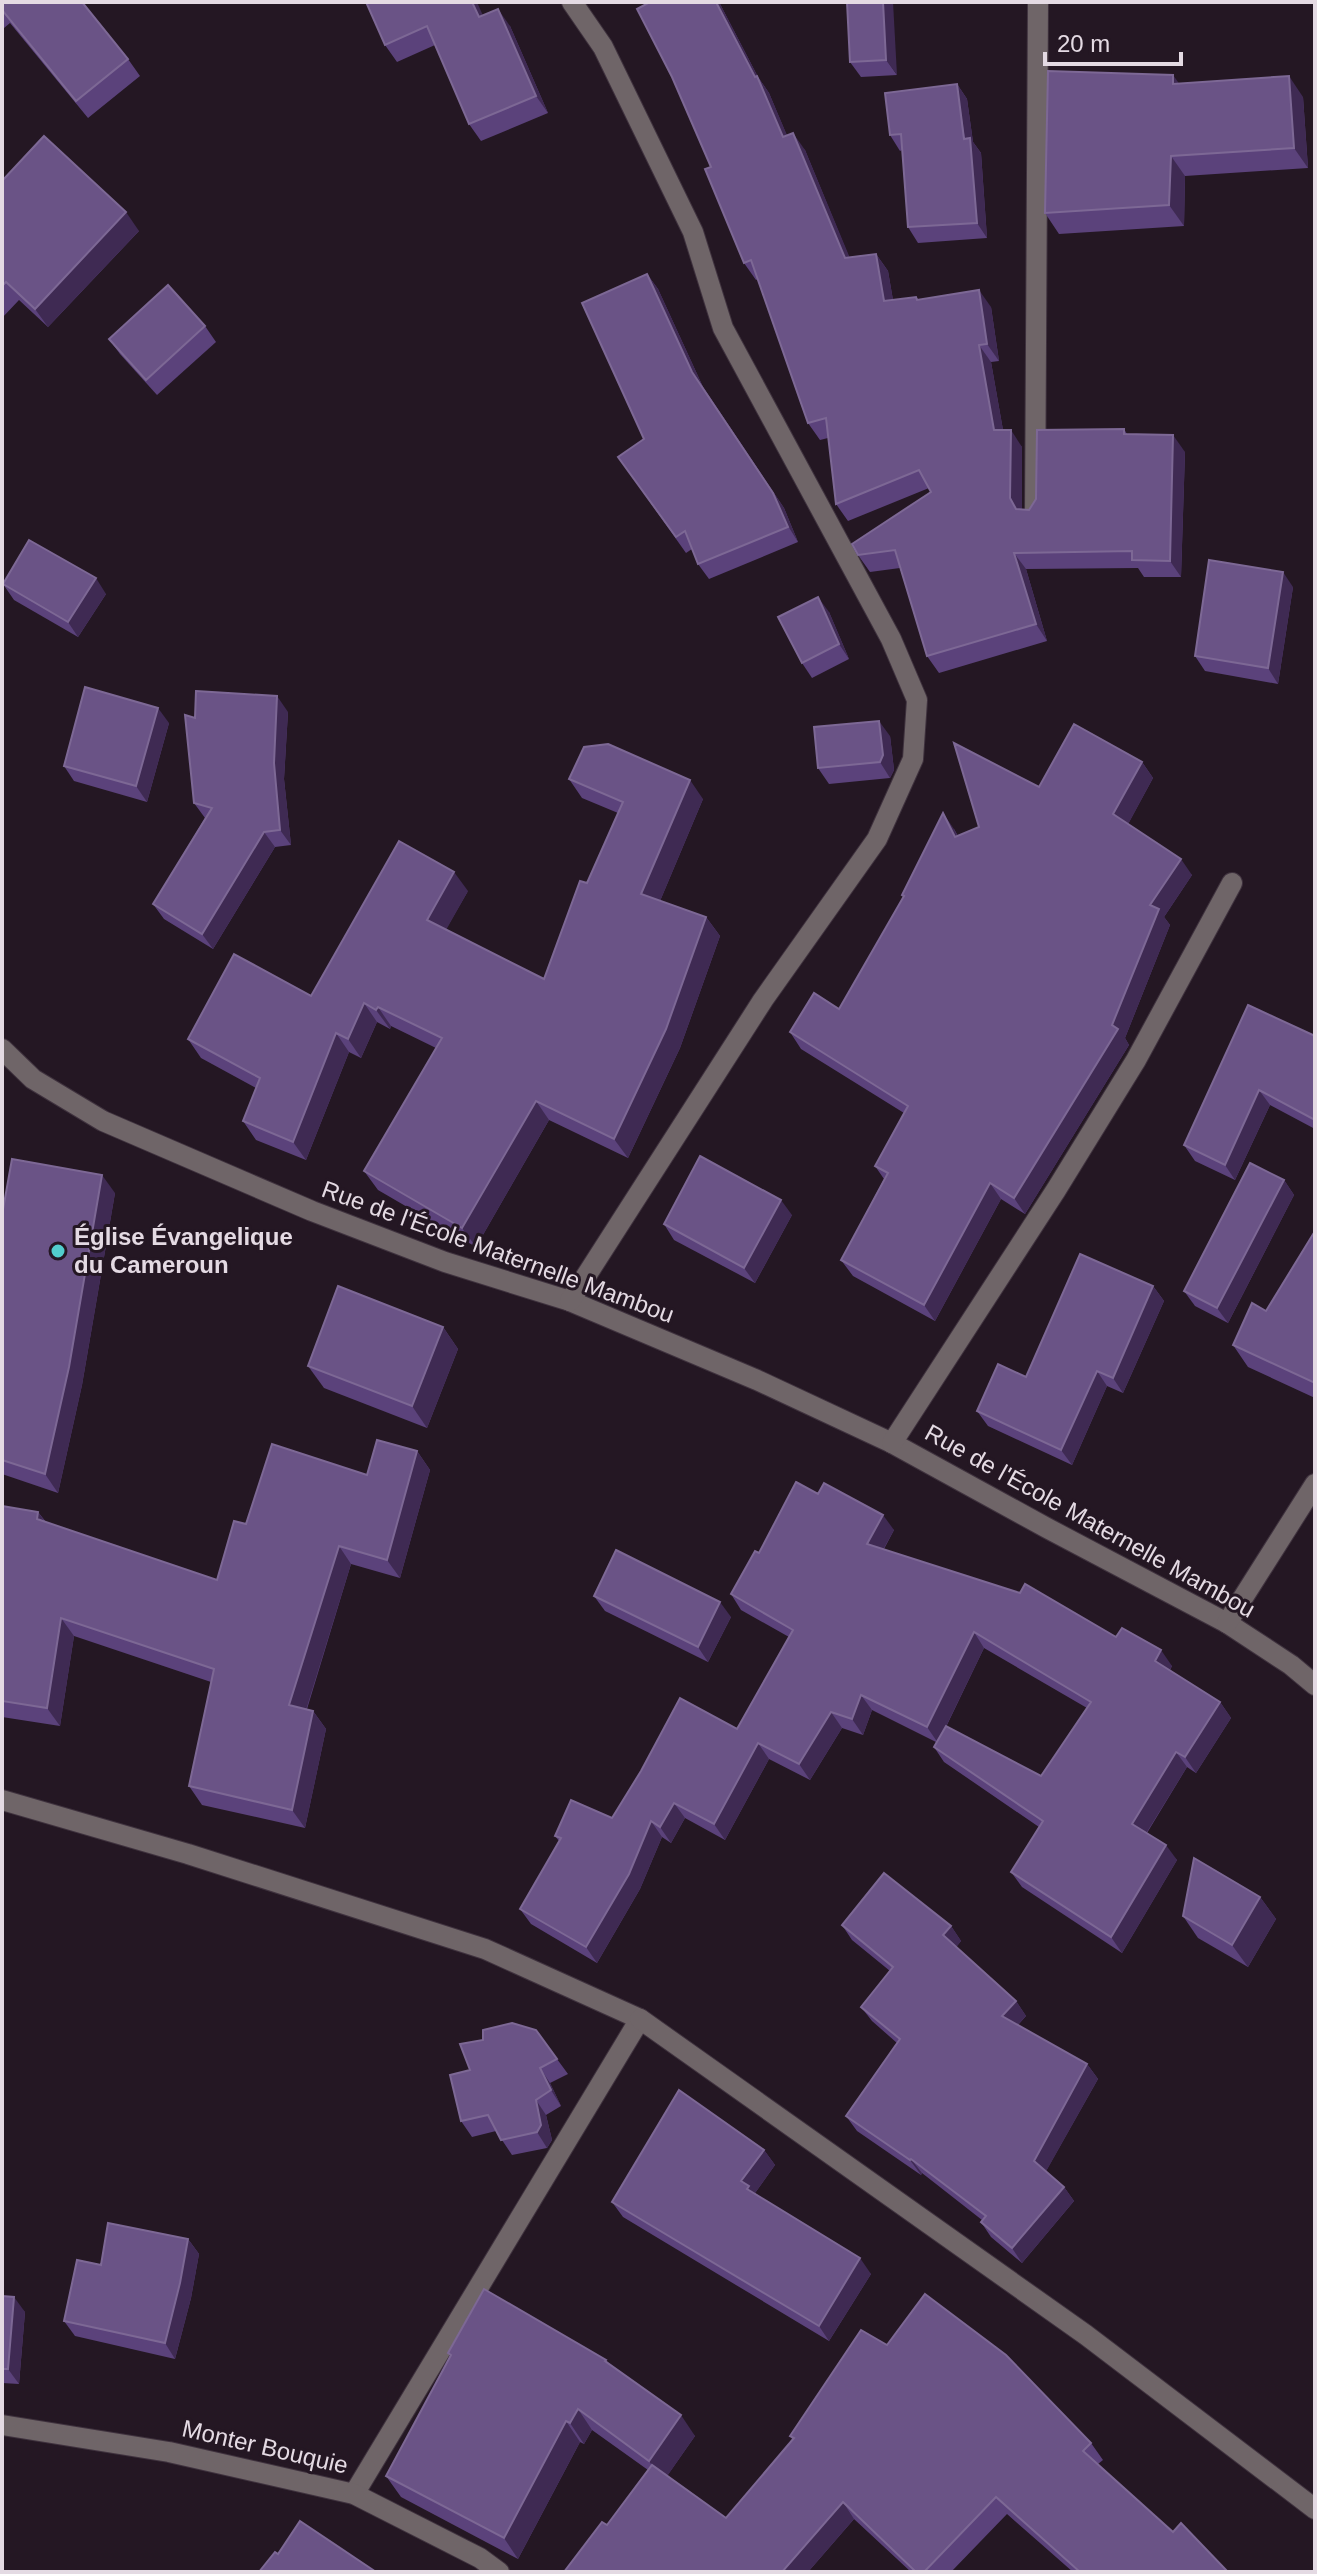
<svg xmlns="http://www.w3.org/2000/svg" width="1317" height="2574" viewBox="0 0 1317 2574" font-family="Arial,sans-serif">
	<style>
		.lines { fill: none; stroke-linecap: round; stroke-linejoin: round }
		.minor-casing { stroke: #3f323e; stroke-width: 22 }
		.minor { stroke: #6f6568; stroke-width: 20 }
		.wall { fill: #5b427b; fill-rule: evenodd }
		.shaded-wall { fill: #3f2a53 }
		.building { fill: #6a5386; stroke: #7d6895; stroke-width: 2 }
		.poi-dot { fill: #52cdcd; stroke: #241723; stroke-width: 3 }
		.labels { text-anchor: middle; stroke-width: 6; stroke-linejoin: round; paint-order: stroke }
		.poi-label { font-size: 24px; font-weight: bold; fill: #e4dae3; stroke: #241723; text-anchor: start }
		.street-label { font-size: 24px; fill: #e4dae3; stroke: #241723 }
	</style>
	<rect width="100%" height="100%" fill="#241723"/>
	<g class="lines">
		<g class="minor-casing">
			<g id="minor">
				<path d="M1035,515L1038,2"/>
				<path d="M2,1049L33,1079L103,1121L312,1211L445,1262L570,1301L757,1380L892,1443L1047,1528L1227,1623L1291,1665L1315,1685"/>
				<path d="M570,1301L763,1000L877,839L913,759L917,700L891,639L723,328L693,232L603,47L572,2"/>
				<path d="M892,1443L1056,1190L1136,1060L1232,883"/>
				<path d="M1227,1623L1315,1484"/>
				<path d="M2,1800L188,1854L485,1949L640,2019L354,2494"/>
				<path d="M640,2019L1086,2335L1315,2509"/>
				<path d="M2,2425L169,2452L354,2494L480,2558L499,2572"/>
			</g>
		</g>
		<use href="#minor" class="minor"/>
	</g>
	<g class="wall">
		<path d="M2,2L128,59L140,76L88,118L10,23L4,28L2,25Z"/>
		<path d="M366,2L483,15L510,26L548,113L481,141L469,124L435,45L397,62L385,45Z"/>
		<path d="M650,2H719L758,77L769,93L787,136L805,150L849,257L876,254L888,271L893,300L916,297L919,300L991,307L999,361L991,362L1003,430L1022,447V509L1029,510L1124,429L1127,434L1185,452L1181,577H1144L1138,568L1026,569L1047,641L939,673L927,656L900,568L870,572L858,555L931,492L929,488L848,521L836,504L828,438L820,440L808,423L758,279L756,280L744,263L711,167Z"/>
		<path d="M847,2L897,75L861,77L850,62Z"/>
		<path d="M957,84L967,99L973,142L981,153L987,238L918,243L908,227L902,150L900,151L890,135Z"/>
		<path d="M1180,84L1303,97L1308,168L1185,176L1184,226L1059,234L1045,213Z"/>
		<path d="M2,181L139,231L48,327L19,300L2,318Z"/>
		<path d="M647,274L658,289L703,387L784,508L798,542L709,579L698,564L692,549L686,553L618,457L644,439Z"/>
		<path d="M205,326L216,342L157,395L120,354L109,339Z"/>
		<path d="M3,584L106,594L78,637L14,600Z"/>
		<path d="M1293,587L1278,684L1205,671L1195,656Z"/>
		<path d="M829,612L849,659L812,678L802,663Z"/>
		<path d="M288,712L284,779L291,845L275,847L213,949L164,919L153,904L205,818L194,803L195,718Z"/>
		<path d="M169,723L147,802L74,781L64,766Z"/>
		<path d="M890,736L894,770L890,778L829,784L818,768Z"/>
		<path d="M1142,762L1153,778L1128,824L1192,875L1164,917L1170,925L1125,1038L1129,1045L1025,1214L1001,1199L935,1321L853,1276L841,1260L884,1179L875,1166L904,1113L801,1049L790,1032L839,1009L904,897L902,895L954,829L958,836L979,827L1039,787Z"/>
		<path d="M569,779L703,799L660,901L706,917L720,936L680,1048L628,1158L549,1120L476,1247L378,1190L364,1171L436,1048L391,1026L390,1029L377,1022L361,1058L349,1052L306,1160L256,1140L243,1121L256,1088L201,1058L188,1039L311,996L468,891L446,929L544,979L618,813L582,798Z"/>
		<path d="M1315,1036V1129L1270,1105L1235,1180L1195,1161L1184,1145Z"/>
		<path d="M1284,1180L1294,1195L1228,1323L1195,1306L1184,1291Z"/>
		<path d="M115,1193L82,1385L58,1493L2,1474V1215Z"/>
		<path d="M792,1215L755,1283L674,1240L664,1224Z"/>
		<path d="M1315,1231V1398L1248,1367L1233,1345L1266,1311Z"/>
		<path d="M1153,1286L1164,1301L1123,1393L1107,1386L1072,1465L988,1426L977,1411Z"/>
		<path d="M443,1327L458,1349L427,1428L324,1388L308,1366Z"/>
		<path d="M417,1451L430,1470L400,1578L351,1564L307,1709L313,1711L326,1729L305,1828L202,1805L189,1786L211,1682L74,1636L60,1726L2,1717V1506L38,1512L46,1522L217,1580L246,1524L367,1475Z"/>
		<path d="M818,1494L894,1530L884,1549L1116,1637L1172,1666L1170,1670L1220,1702L1231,1718L1196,1773L1187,1767L1147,1833L1177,1860L1122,1953L1022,1887L1011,1872L1039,1827L944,1762L934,1747L936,1742L872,1710L863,1735L842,1728L810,1780L769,1759L725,1840L685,1818L671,1843L662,1837L640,1889L597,1963L531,1924L520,1909L559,1841L555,1836L612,1818L737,1729L789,1637L741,1610L731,1594L759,1553ZM984,1648L1087,1708L1041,1776L946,1727Z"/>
		<path d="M594,1596L731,1617L708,1662L605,1611Z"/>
		<path d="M1260,1897L1276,1919L1248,1967L1198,1938L1183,1916Z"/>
		<path d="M842,1925L951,1926L961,1941L956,1947L1016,2001L1026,2016L1018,2025L1087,2064L1098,2079L1046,2171L1064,2187L1074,2201L1022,2263L991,2237L981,2222L982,2220L922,2173L921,2175L857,2131L846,2116L897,2043L872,2021L861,2007L890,1971L852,1940Z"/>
		<path d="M557,2059L568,2074L550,2083L561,2106L546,2115L552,2140L547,2148L512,2155L496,2131L472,2137L461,2121L470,2070Z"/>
		<path d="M764,2150L775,2165L755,2193L871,2274L829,2341L623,2217L612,2202Z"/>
		<path d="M188,2239L199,2254L191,2298L175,2359L75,2336L64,2321L101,2265Z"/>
		<path d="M2,2296L25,2312L19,2384L2,2383Z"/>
		<path d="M887,2345L1091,2443L1103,2460L1098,2464L1173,2532L1228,2572H1073L1007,2514L951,2572H911L854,2519L808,2572H564L607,2525L648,2470L592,2430L584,2444L580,2442L518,2559L401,2497L386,2476L450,2356L448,2353L606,2360L609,2364L695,2436L667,2476L726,2518L793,2440L790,2436Z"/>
	</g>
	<g class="shaded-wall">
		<path d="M472,2H477L491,34L479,17Z"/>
		<path d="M716,2H719L758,77L769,93L795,154L783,137L755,77Z"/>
		<path d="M883,2H893L897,75L886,60Z"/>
		<path d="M498,9L510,26L548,113L536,96Z"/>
		<path d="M1173,75L1188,96L1173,84Z"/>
		<path d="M1289,76L1303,97L1308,168L1294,148Z"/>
		<path d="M957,84L967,99L973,142L981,153L987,238L977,223Z"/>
		<path d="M793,133L805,150L857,275L845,258Z"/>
		<path d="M1171,156L1185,176L1184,226L1169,205Z"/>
		<path d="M126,212L139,231L48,327L35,309Z"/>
		<path d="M876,254L888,271L896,318L884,301Z"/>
		<path d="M647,274L658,289L703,387L784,508L798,542L692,372Z"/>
		<path d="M979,290L991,307L999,361L987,344Z"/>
		<path d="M979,345L991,362L1006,447L994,430Z"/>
		<path d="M1011,430L1022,447V515L1016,509L1010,498Z"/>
		<path d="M1173,435L1185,452L1181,577L1170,561Z"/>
		<path d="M1014,553L1026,569L1047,641L1036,624Z"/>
		<path d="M1283,572L1293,587L1278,684L1268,668Z"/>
		<path d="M96,578L106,594L78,637L68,622Z"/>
		<path d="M818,597L829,612L849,659L839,644Z"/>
		<path d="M277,696L288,712L284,779L291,845L280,830L274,763Z"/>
		<path d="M158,708L169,723L147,802L136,786Z"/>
		<path d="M879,721L890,736L894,770L890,778L880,762Z"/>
		<path d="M1142,762L1153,778L1125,830L1113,814Z"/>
		<path d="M690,780L703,799L655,913L641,894Z"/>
		<path d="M943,813L954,829L966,853L955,837Z"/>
		<path d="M264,832L275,847L213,949L202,934Z"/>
		<path d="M1181,859L1192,875L1164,917L1170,925L1125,1038L1129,1045L1025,1214L1014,1198L1112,1025L1150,905Z"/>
		<path d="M454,872L468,891L441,939L427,920Z"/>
		<path d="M706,917L720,936L680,1048L628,1158L614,1139Z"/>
		<path d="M364,1003L377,1022L361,1058L348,1039Z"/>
		<path d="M378,1007L391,1026L390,1029L376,1010Z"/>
		<path d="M336,1033L349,1052L306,1160L293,1142Z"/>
		<path d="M1259,1090L1270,1105L1235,1180L1225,1165Z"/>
		<path d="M536,1101L549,1120L476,1247L462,1228Z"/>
		<path d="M102,1175L115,1193L82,1385L58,1493L45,1474Z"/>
		<path d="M1284,1180L1294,1195L1228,1323L1217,1308Z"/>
		<path d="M990,1183L1001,1199L935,1321L924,1305Z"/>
		<path d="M781,1200L792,1215L755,1283L744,1268Z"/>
		<path d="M1153,1286L1164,1301L1123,1393L1113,1378Z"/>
		<path d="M443,1327L458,1349L427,1428L412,1406Z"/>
		<path d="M1097,1371L1107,1386L1072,1465L1061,1450Z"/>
		<path d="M417,1451L430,1470L400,1578L387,1560Z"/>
		<path d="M38,1512L51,1530L37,1519Z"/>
		<path d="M883,1515L894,1530L878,1559L867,1544Z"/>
		<path d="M339,1546L351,1564L302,1723L289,1705Z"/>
		<path d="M720,1602L731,1617L708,1662L698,1647Z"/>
		<path d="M61,1618L74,1636L60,1726L47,1708Z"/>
		<path d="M974,1632L984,1648L938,1743L927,1727Z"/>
		<path d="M1161,1650L1172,1666L1166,1676L1155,1661Z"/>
		<path d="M861,1695L872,1710L863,1735L852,1719Z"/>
		<path d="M1220,1702L1231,1718L1196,1773L1185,1757Z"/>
		<path d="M313,1711L326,1729L305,1828L292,1810Z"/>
		<path d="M831,1712L842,1728L810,1780L799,1764Z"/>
		<path d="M758,1743L769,1759L725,1840L714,1824Z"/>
		<path d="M1176,1752L1187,1767L1142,1840L1132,1824Z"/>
		<path d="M674,1803L685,1818L671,1843L660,1827Z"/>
		<path d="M651,1821L662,1837L640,1889L597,1963L586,1947Z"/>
		<path d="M1166,1845L1177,1860L1122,1953L1111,1937Z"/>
		<path d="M1260,1897L1276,1919L1248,1967L1232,1945Z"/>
		<path d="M951,1926L961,1941L954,1950L943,1935Z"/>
		<path d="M1016,2001L1026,2016L1012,2031L1002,2016Z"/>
		<path d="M1087,2064L1098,2079L1044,2175L1034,2161Z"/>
		<path d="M540,2068L550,2083L561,2106L551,2090Z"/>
		<path d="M536,2100L546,2115L552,2140L547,2148L537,2132Z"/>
		<path d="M764,2150L775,2165L755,2193L758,2205L741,2181Z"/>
		<path d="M911,2159L922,2173L921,2175L910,2160Z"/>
		<path d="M1064,2187L1074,2201L1022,2263L1012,2248Z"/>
		<path d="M188,2239L199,2254L191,2298L175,2359L165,2343Z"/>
		<path d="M860,2258L871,2274L829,2341L819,2326Z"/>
		<path d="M14,2297L25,2312L19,2384L8,2369Z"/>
		<path d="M578,2409L592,2430L584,2444L570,2423Z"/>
		<path d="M681,2415L695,2436L663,2482L649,2461Z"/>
		<path d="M566,2421L580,2442L518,2559L504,2538Z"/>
		<path d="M843,2502L854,2519L808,2572H782Z"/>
	</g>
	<g class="building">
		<path d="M2,2H82L128,59L76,101L2,10Z"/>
		<path d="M366,2H472L479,17L498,9L536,96L469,124L427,26L385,45Z"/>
		<path d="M650,2H716L755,77L757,76L783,137L793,133L845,258L876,254L884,301L916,297L917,300L979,290L987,344L979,345L994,430H1011L1010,498L1016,509L1029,510L1036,499L1037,430L1124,429V434L1173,435L1170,561L1132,560V551L1014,553L1036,624L927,656L895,550L858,555L852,544L931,492L919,470L836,504L826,418L808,423L751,260L744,263L705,169L711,167L672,77L637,9Z"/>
		<path d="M847,2H883L886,60L850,62Z"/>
		<path d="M1048,71L1173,75V84L1289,76L1294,148L1171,156L1169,205L1045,213Z"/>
		<path d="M957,84L964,139L970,138L977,223L908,227L901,134L890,135L885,93Z"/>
		<path d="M44,136L126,212L35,309L6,282L2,286V181Z"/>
		<path d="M647,274L692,372L773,493L788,527L698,564L685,531L676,537L618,457L644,439L582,303Z"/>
		<path d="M168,285L205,326L146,380L109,339Z"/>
		<path d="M29,540L96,578L68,622L3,584Z"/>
		<path d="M1209,560L1283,572L1268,668L1195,656Z"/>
		<path d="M818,597L839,644L802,663L778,617Z"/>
		<path d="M85,687L158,708L136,786L64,766Z"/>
		<path d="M196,691L277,696L274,763L280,830L264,832L202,934L153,904L212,808L194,803L185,715L195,718Z"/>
		<path d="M879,721L883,755L880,762L818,768L814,727Z"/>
		<path d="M1074,724L1142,762L1113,814L1181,859L1150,905L1159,909L1112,1025L1118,1029L1014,1198L990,1183L924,1305L841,1260L888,1173L875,1166L908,1106L790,1032L814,993L839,1009L904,896L902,895L943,813L955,837L979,827L954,743L1039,787Z"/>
		<path d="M608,744L690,780L641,894L706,917L666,1029L614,1139L536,1101L462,1228L364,1171L442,1038L378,1007L376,1010L364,1003L348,1039L336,1033L293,1142L243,1121L260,1078L188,1039L234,954L311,996L399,841L454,872L427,920L544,979L580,881L587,883L623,802L569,779L584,747Z"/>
		<path d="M1248,1005L1315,1036V1120L1259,1090L1225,1165L1184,1145Z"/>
		<path d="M700,1156L781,1200L744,1268L664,1224Z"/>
		<path d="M12,1159L102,1175L69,1367L45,1474L2,1460V1215Z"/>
		<path d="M1250,1163L1284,1180L1217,1308L1184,1291Z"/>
		<path d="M1315,1231V1383L1233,1345L1252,1303L1266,1311Z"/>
		<path d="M1080,1254L1153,1286L1113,1378L1097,1371L1061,1450L977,1411L998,1364L1026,1377Z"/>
		<path d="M338,1286L443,1327L412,1406L308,1366Z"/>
		<path d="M377,1440L417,1451L387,1560L339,1546L289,1705L313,1711L292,1810L189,1786L214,1669L61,1618L47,1708L2,1701V1506L38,1512L37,1519L217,1580L234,1521L246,1524L272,1444L367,1475Z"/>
		<path d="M796,1482L818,1494L824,1483L883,1515L867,1544L1020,1593L1025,1584L1116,1637L1122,1628L1161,1650L1155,1661L1220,1702L1185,1757L1176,1752L1132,1824L1166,1845L1111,1937L1011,1872L1043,1821L934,1747L946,1726L1041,1776L1091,1702L974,1632L927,1727L861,1695L852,1719L831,1712L799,1764L758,1743L714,1824L674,1803L660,1827L651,1821L629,1874L586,1947L520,1909L561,1838L555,1836L571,1800L612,1818L641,1771L680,1698L737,1729L793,1630L731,1594L755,1551L759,1553Z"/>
		<path d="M616,1550L720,1602L698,1647L594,1596Z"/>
		<path d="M1194,1858L1260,1897L1232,1945L1183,1916Z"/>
		<path d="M884,1873L951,1926L943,1935L1016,2001L1002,2016L1087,2064L1034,2161L1064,2187L1012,2248L981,2222L986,2216L911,2159L910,2160L846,2116L900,2039L861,2007L893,1967L842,1925Z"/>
		<path d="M512,2023L536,2030L557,2059L540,2068L551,2090L536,2100L541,2125L537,2132L501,2140L488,2115L461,2121L450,2075L470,2070L460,2044L483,2040V2030Z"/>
		<path d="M679,2090L764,2150L741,2181L749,2186L747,2189L860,2258L819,2326L612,2202Z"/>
		<path d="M108,2223L188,2239L180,2283L165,2343L64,2321L77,2260L101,2265Z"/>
		<path d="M484,2289L606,2360L605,2361L681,2415L649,2461L578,2409L570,2423L566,2421L504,2538L386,2476L451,2355L448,2353Z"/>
		<path d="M925,2294L1006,2355L1091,2443L1083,2451L1173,2532L1181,2523L1228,2572H1080L996,2497L924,2572H916L843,2502L782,2572H564L602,2522L607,2525L652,2465L726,2518L794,2438L790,2436L861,2330L887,2345Z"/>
		<path d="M2,2296L14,2297L8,2369H2Z"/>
		<path d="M300,2521L376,2572H259L275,2552L278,2554Z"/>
	</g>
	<circle class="poi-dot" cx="58" cy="1251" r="8"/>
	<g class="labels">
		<g class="poi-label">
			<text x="74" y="1245">Église Évangelique<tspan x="74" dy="28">du Cameroun</tspan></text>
		</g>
		<g class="street-label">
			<text transform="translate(498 1252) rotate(20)" y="8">Rue de l'École Maternelle Mambou</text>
			<text transform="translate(1090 1521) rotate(29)" y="8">Rue de l'École Maternelle Mambou</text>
			<text transform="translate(265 2447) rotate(13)" y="8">Monter Bouquie</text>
		</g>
	</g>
	<rect width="1317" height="2574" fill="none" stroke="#e4dae3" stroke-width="8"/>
	<path d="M1045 52v12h136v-12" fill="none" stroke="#e4dae3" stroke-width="4"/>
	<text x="1057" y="52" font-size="24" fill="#e4dae3" stroke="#241723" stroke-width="6" paint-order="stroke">20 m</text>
</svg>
